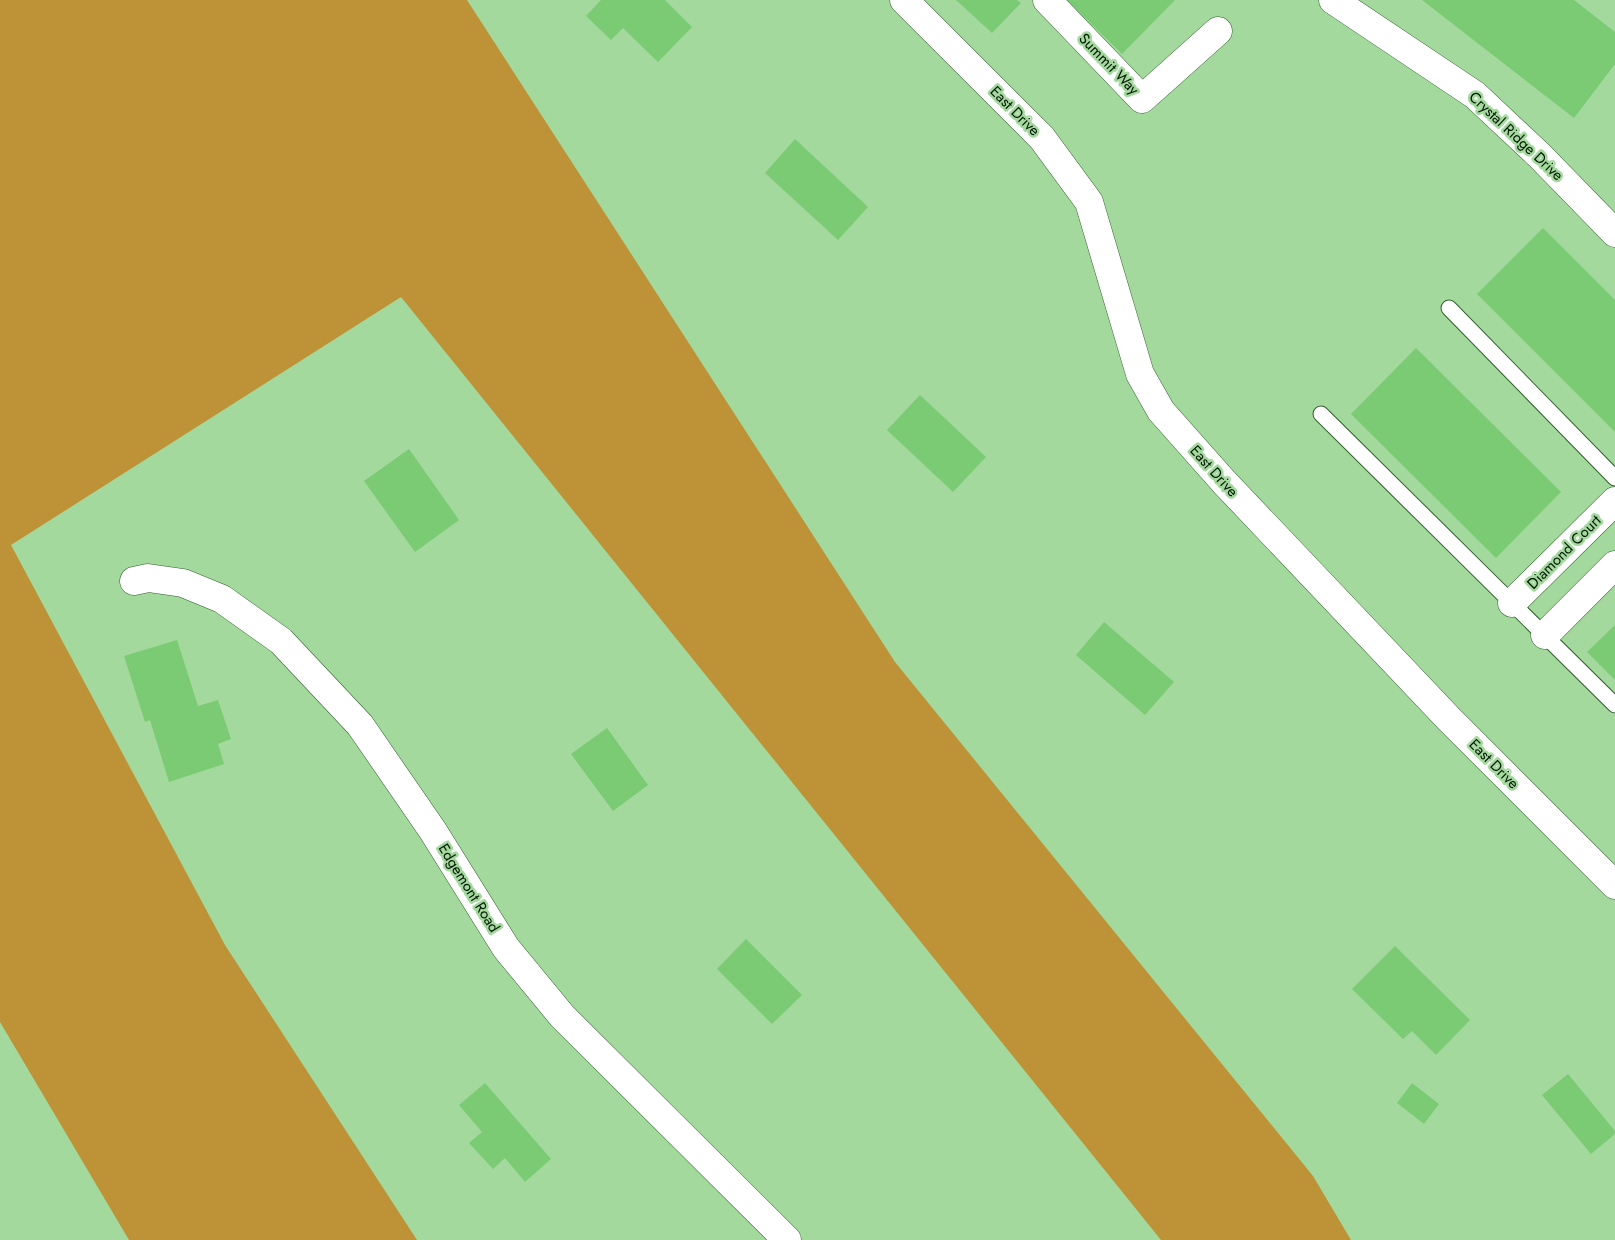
<svg xmlns="http://www.w3.org/2000/svg" width="1615" height="1240" viewBox="0 0 1615 1240" font-family="Jost,sans-serif">
	<style>
		.green { fill: #be9236 }
		.building { fill: #7bca74 }
		.lines { fill: none; stroke-linecap: round; stroke-linejoin: round }
		.service-casing { stroke: #30602b; stroke-width: 17 }
		.minor-casing { stroke: #30602b; stroke-width: 29 }
		.service { stroke: #fff; stroke-width: 15 }
		.minor { stroke: #fff; stroke-width: 28 }
		.labels { text-anchor: middle; stroke-width: 5; stroke-linejoin: round; paint-order: stroke }
		.street-label { font-size: 15px; fill: #031603; stroke: #a4d99e }
	</style>
	<rect width="100%" height="100%" fill="#a4d99e"/>
	<path class="green" d="M0,0H467L895,662L1313,1176L1351,1240H1161L401,297L11,545L225,945L417,1240H129L0,1022Z"/>
	<g class="building">
		<path d="M601,0H665L692,27L658,62L623,28L611,40L586,16Z"/>
		<path d="M956,0H1017L1021,3L992,33Z"/>
		<path d="M1067,0H1175L1122,54Z"/>
		<path d="M1422,0H1574L1615,32V64L1574,118Z"/>
		<path d="M795,139L868,207L838,240L765,173Z"/>
		<path d="M1543,228L1615,300V432L1477,294Z"/>
		<path d="M1416,348L1561,492L1496,558L1351,414Z"/>
		<path d="M920,395L986,457L953,492L887,430Z"/>
		<path d="M409,449L459,520L415,552L364,481Z"/>
		<path d="M1104,622L1174,682L1145,715L1076,655Z"/>
		<path d="M1615,625V680L1587,652Z"/>
		<path d="M177,640L198,706L218,700L231,739L218,744L224,764L169,782L150,720L145,722L124,656Z"/>
		<path d="M607,728L648,785L613,811L571,754Z"/>
		<path d="M746,939L802,995L772,1024L717,969Z"/>
		<path d="M1395,946L1470,1020L1436,1055L1412,1031L1403,1039L1352,989Z"/>
		<path d="M1568,1074L1615,1131V1134L1591,1154L1542,1095Z"/>
		<path d="M485,1083L551,1159L525,1182L505,1158L493,1169L469,1143L482,1132L459,1105Z"/>
		<path d="M1412,1083L1439,1104L1424,1124L1397,1103Z"/>
	</g>
	<g class="lines">
		<g class="service-casing">
			<g id="service">
				<path d="M1449,308L1615,478"/>
				<path d="M1321,414L1615,705"/>
			</g>
		</g>
		<g class="minor-casing">
			<g id="minor">
				<path d="M904,0L1042,138L1089,202L1140,374L1161,411L1224,482L1449,719L1615,885"/>
				<path d="M1047,0L1142,99L1218,31"/>
				<path d="M1333,0L1475,95L1540,156L1615,233"/>
				<path d="M134,581L148,578L183,583L222,599L281,641L360,725L433,831L506,948L562,1016L787,1240"/>
				<path d="M1512,603L1615,501"/>
				<path d="M1545,635L1615,565"/>
			</g>
		</g>
		<use href="#service" class="service"/>
		<use href="#minor" class="minor"/>
	</g>
	<g class="labels">
		<g class="street-label">
			<text transform="translate(1109 64) rotate(46)" y="5">Summit Way</text>
			<text transform="translate(1015 111) rotate(45)" y="5">East Drive</text>
			<text transform="translate(1516 136) rotate(43)" y="5">Crystal Ridge Drive</text>
			<text transform="translate(1214 471) rotate(48)" y="5">East Drive</text>
			<text transform="translate(1564 552) rotate(-45)" y="5">Diamond Court</text>
			<text transform="translate(1494 764) rotate(45)" y="5">East Drive</text>
			<text transform="translate(469 888) rotate(58)" y="5">Edgemont Road</text>
		</g>
	</g>
</svg>
